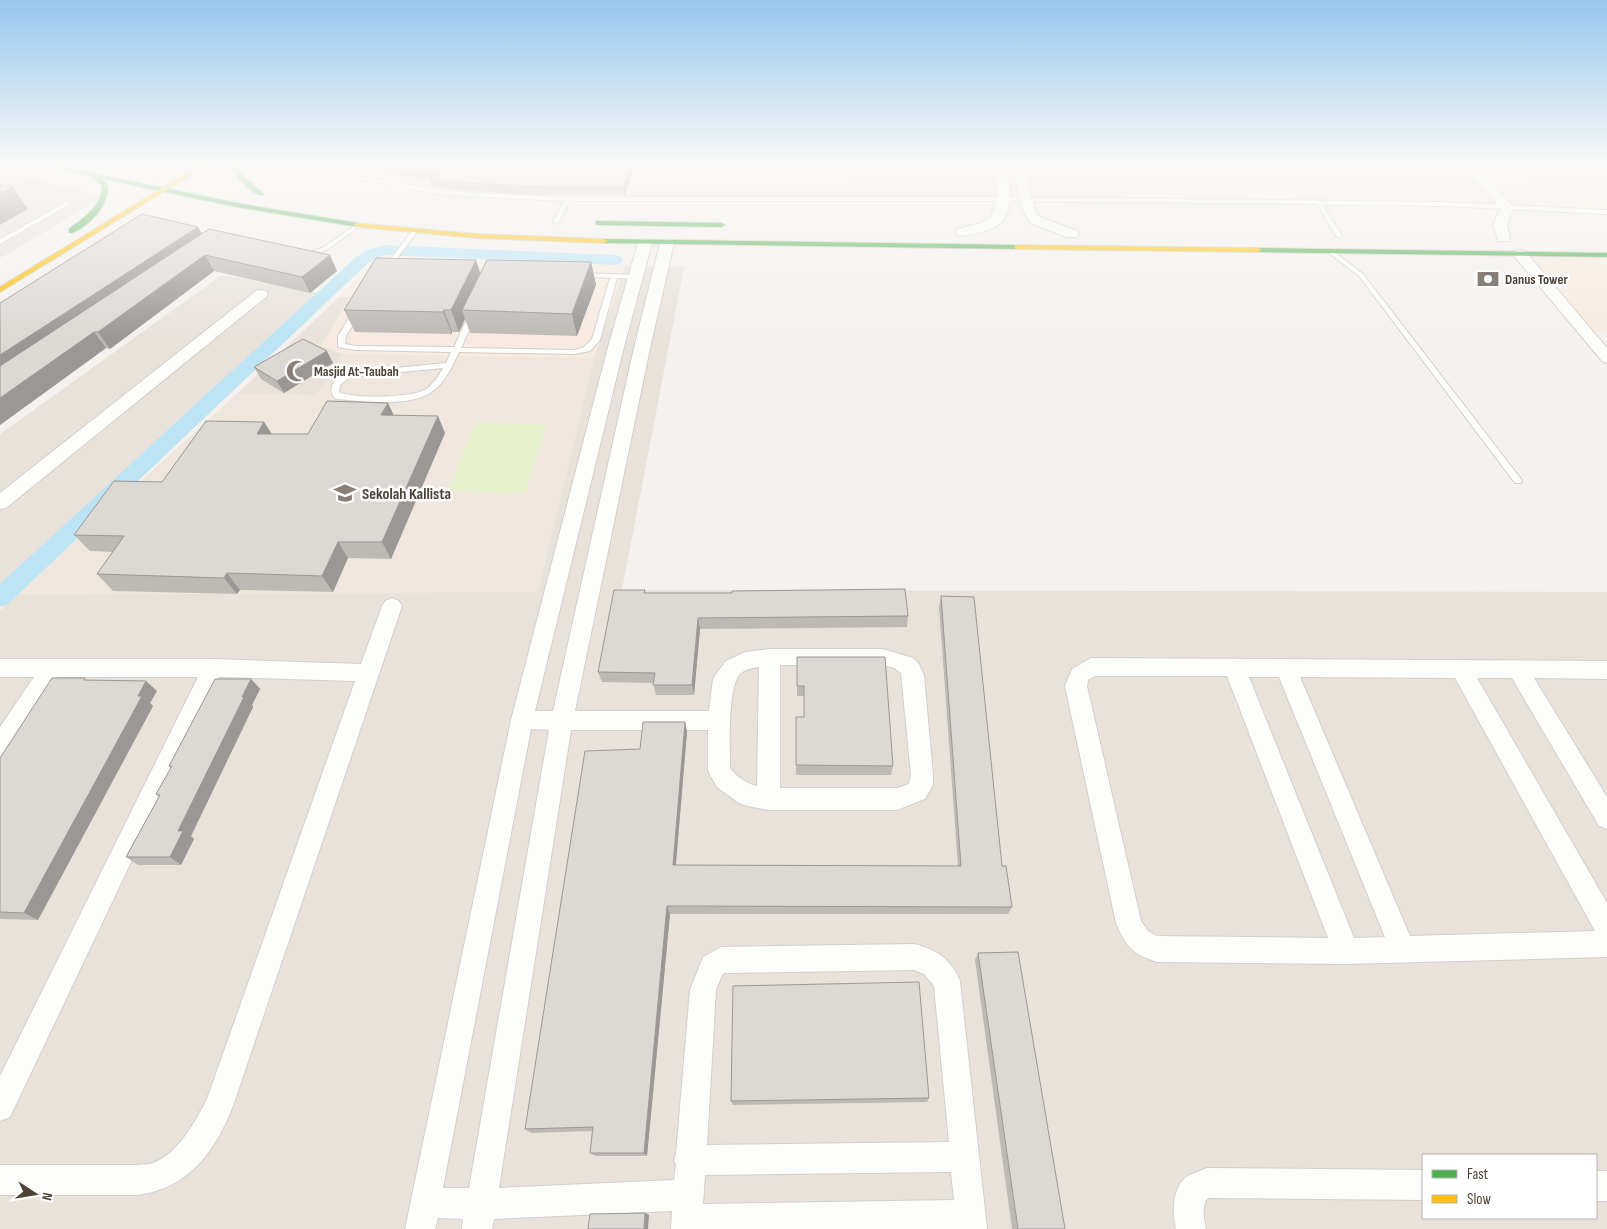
<svg xmlns="http://www.w3.org/2000/svg" width="1607" height="1229" viewBox="0 0 1607 1229" font-family="'Sofia Sans Condensed',sans-serif">
	<style>
		.residential { fill: #e8e2db; fill-rule: evenodd }
		.commercial { fill: #f7ebe1 }
		.industrial { fill: #e6e1dd }
		.education { fill: #efe7dd }
		.green { fill: #e5efcc }
		.lines { fill: none; stroke-linecap: round; stroke-linejoin: round }
		.canal { fill: #bce4f4; fill-rule: evenodd }
		.lane-casing { stroke: #d2cfcb; stroke-width: 2 }
		.street-casing { stroke: #d2cfcb; stroke-width: 2 }
		.fast-casing { stroke: #d5cfc6; stroke-width: 2 }
		.slow-casing { stroke: #d5cfc6; stroke-width: 2 }
		.lane { fill: #fdfdfc; fill-rule: evenodd }
		.street { fill: #fdfdfc; fill-rule: evenodd }
		.fast { fill: #4caf50; fill-rule: evenodd }
		.slow { fill: #ffc107; fill-rule: evenodd }
		.wall { fill: #bdbab6 }
		.shaded-wall { fill: #9a9794 }
		.building { fill: #dcd8d4; stroke: #9a9794 }
		.labels { text-anchor: middle; stroke-width: 5; stroke-linejoin: round; paint-order: stroke }
		.far-poi-label { font-size: 14px; font-weight: bold; fill: #4c4238; stroke: #fff; text-anchor: start }
		.poi-label { font-size: 16px; font-weight: bold; fill: #4c4238; stroke: #fff; text-anchor: start }
	</style>
	<rect width="100%" height="100%" fill="#f4f1ee"/>
	<g class="residential">
		<path d="M486,166H1607V185L559,176Z"/>
		<path d="M377,261L684,267L622,590L1607,592V1229H0V610L238,393ZM1423,1155H1596V1218H1423Z"/>
		<path d="M222,275L317,293L0,586V434Z"/>
	</g>
	<g class="commercial">
		<path d="M287,166H486L559,176L1485,184L1463,166H1511L1532,184L1607,185V212L1480,206L1002,199H568L445,193Z"/>
		<path d="M1520,254L1607,255V332L1586,331Z"/>
		<path d="M377,261L625,266L594,359L343,354L321,346L350,297H339Z"/>
	</g>
	<path class="industrial" d="M0,172L106,196L0,258Z"/>
	<path class="education" d="M343,354L594,359L538,592L16,595L238,393L316,395Z"/>
	<path class="green" d="M475,423L547,424L525,494L448,492Z"/>
	<g class="lines">
		<path class="canal" d="M383,245L615,255L621,257L623,260L621,263L615,265L384,255L368,263L8,604L0,607V584L356,257L367,250Z"/>
		<g class="lane-casing">
			<g id="lane">
				<path d="M284,166H297L445,191L551,197H1002L1443,202L1607,210V214L1443,206L1323,205L1342,236L1339,238L1336,236L1317,204L1002,201H570L559,222L556,224L553,222L564,201L445,195Z"/>
				<path d="M67,202L72,203L0,244V239Z"/>
				<path d="M358,223L361,225L360,226L328,249L305,257L302,255L324,247Z"/>
				<path d="M412,231L417,232L388,270H384V268Z"/>
				<path d="M1329,251H1333L1363,274L1521,479L1522,481L1521,483H1515L1359,276L1329,253Z"/>
				<path d="M582,273L636,275L639,277L636,279L617,278L600,340L590,351L574,354L459,352C453,365 445,382 433,391C412,408 362,401 337,399L334,398C327,386 335,380 345,373L446,363L451,352L356,350L338,347V336L354,310H357L361,312L346,336L345,344L356,346L454,347L469,314L473,312L477,314L461,348L574,350L584,347L592,339L610,278L580,276V274ZM443,368C439,375 434,384 426,389C413,398 353,399 339,392L340,385L350,377Z"/>
			</g>
		</g>
		<g class="street-casing">
			<g id="street">
				<path d="M996,166H1008C1011,183 1014,215 997,226C987,232 973,234 962,236L957,235L955,232L957,229L981,223L991,217L997,197Z"/>
				<path d="M1012,166H1024L1035,211L1040,217L1077,231L1079,234L1077,237H1067L1030,223L1023,211Z"/>
				<path d="M1457,166H1470L1490,181L1514,208L1507,225L1510,238L1508,241H1498L1493,225L1501,208L1482,187Z"/>
				<path d="M1531,166L1607,167V175L1527,173L1525,170Z"/>
				<path d="M645,239L652,243L624,347L535,711H553L634,348L660,243L667,239L674,243L650,348L575,711H709L713,679L717,673L726,661L745,652L770,649H883L913,658L919,664L924,675L933,775V785L925,799L897,810H768L747,806L739,803L718,788L711,777L708,770V730H571L499,1188L674,1180L676,1164L674,1160L676,1154L690,990L703,957L721,947L914,944C936,949 952,960 960,981L987,1229H671L672,1211L494,1219L492,1229H462L463,1219L438,1218L435,1229H405L511,720L608,347L638,243ZM780,665H883L894,668L901,673L911,775L909,784L897,788H780ZM759,667L757,786C747,784 736,776 730,768C730,749 727,684 741,673C746,669 753,668 759,667ZM531,729L549,730L469,1188H443ZM914,970L924,974L934,986L949,1142L707,1145L716,990L722,975L725,973ZM951,1172L954,1200L703,1204L705,1175Z"/>
				<path d="M1520,250L1525,251L1607,348V363L1602,361L1515,257L1513,254L1515,251Z"/>
				<path d="M261,290L266,291L268,294L266,297L6,508L0,509V493L256,291Z"/>
				<path d="M392,598L399,601L402,606L233,1106C215,1151 189,1189 137,1195H0V1165H137C142,1164 148,1165 153,1163C178,1154 195,1122 207,1099L355,681L219,677L10,1117L0,1121V1076L198,677H57L8,753L0,756V727L34,677H0V659H213L361,664L382,606L385,601Z"/>
				<path d="M1091,658L1607,661V679L1534,678L1607,797V829L1599,826L1512,678H1477L1607,903V957L1346,964L1157,962C1131,953 1127,948 1116,923L1065,686L1072,669ZM1095,676H1227L1328,938L1157,936L1148,931L1141,921L1087,686L1088,680ZM1249,677H1279L1385,937L1354,938ZM1300,677L1455,678L1595,931L1410,936Z"/>
				<path d="M1207,1168L1423,1170V1200L1208,1198C1201,1206 1204,1219 1206,1229H1176C1172,1213 1172,1186 1188,1176C1194,1173 1201,1170 1207,1168Z"/>
				<rect x="1596" y="1171" width="11" height="30"/>
			</g>
		</g>
		<g class="fast-casing">
			<g id="fast">
				<path d="M48,166H60L242,204L358,223L362,225L358,227L242,208L102,179L108,185C109,205 90,226 72,233H69V229C84,217 102,207 102,186L90,176Z"/>
				<path d="M230,166H236L243,176L263,193V195C252,196 235,175 230,166Z"/>
				<path d="M596,221L721,223L725,225L721,227L599,225H596Z"/>
				<path d="M601,239L1018,245L1022,247L1018,249L604,243H601Z"/>
				<path d="M1255,248L1607,253V257L1258,252H1255Z"/>
			</g>
		</g>
		<g class="slow-casing">
			<g id="slow">
				<path d="M198,166H206L0,292V287Z"/>
				<path d="M355,223L476,234L604,239L608,241L604,243L476,238L358,227L354,225Z"/>
				<path d="M1015,245L1258,248L1262,250L1258,252L1018,249H1015Z"/>
			</g>
		</g>
		<use href="#lane" class="lane"/>
		<use href="#street" class="street"/>
		<use href="#fast" class="fast"/>
		<use href="#slow" class="slow"/>
	</g>
	<g class="wall">
		<path d="M341,166H644L642,171H633L625,195H542L471,191L432,187L429,179L388,174Z"/>
		<path d="M198,227L202,234L337,271L310,293L214,271L110,349L106,348L0,425Z"/>
		<path d="M591,262L596,285L577,336L470,333L465,319L459,332H452V334L355,332L344,310L481,273Z"/>
		<path d="M333,363L284,393L261,379L254,367Z"/>
		<path d="M394,415L445,433L391,559L348,558L333,592L240,590L237,594L113,591L97,574L113,552L90,551L74,535L264,422L272,434H308Z"/>
		<path d="M645,590V593L908,616L907,627L700,629L694,695H656L653,683L602,682L598,672Z"/>
		<path d="M941,596L1002,866L1012,907L1008,914H670L647,1156H595L590,1153L592,1131L531,1133L525,1129L640,749L685,722L687,732L676,865L958,866L939,607Z"/>
		<path d="M797,657L893,766L891,775H796V717H804V696H797Z"/>
		<path d="M251,679L260,689L252,705L253,707L191,836L194,839L181,865H138L126,857L159,797L156,794L171,768L169,766Z"/>
		<path d="M88,681L157,691L150,703L153,706L38,920L0,919V758Z"/>
		<path d="M978,953L1065,1229H1012L975,960Z"/>
		<path d="M929,1098L927,1102L733,1105L731,1101Z"/>
	</g>
	<g class="shaded-wall">
		<path d="M631,166H632L633,171L625,195L624,187Z"/>
		<path d="M13,187L28,209L0,225V194Z"/>
		<path d="M198,227L207,243L0,381V355Z"/>
		<path d="M205,255L214,271L110,349L98,332Z"/>
		<path d="M330,255L337,271L310,293L302,277Z"/>
		<path d="M476,260L483,282L462,310L465,319L459,332L451,310Z"/>
		<path d="M591,262L596,285L577,336L572,314Z"/>
		<path d="M444,310L452,332V334L443,312Z"/>
		<path d="M94,332L106,348L0,425V398Z"/>
		<path d="M327,351L333,363L284,393L277,381Z"/>
		<path d="M388,403L396,420L381,415Z"/>
		<path d="M438,416L445,433L391,559L382,542Z"/>
		<path d="M264,422L275,439L257,434Z"/>
		<path d="M338,542L348,558L333,592L322,576Z"/>
		<path d="M227,573L240,590L237,594L224,578Z"/>
		<path d="M698,618L700,629L694,695L692,685Z"/>
		<path d="M251,679L260,689L252,705L253,707L191,836L194,839L181,865L170,857L178,831Z"/>
		<path d="M146,681L157,691L150,703L153,706L38,920L24,913L138,696Z"/>
		<path d="M685,722L687,732L675,874L673,865Z"/>
		<path d="M667,906L670,914L647,1156L644,1153Z"/>
		<path d="M645,1213L649,1215L648,1229H644Z"/>
	</g>
	<g class="building">
		<path d="M383,166H631L624,187H540L468,183L429,179L436,172Z"/>
		<path d="M0,185L13,187L0,194Z"/>
		<path d="M142,214L198,227L0,355V303Z"/>
		<path d="M209,229L330,255L302,277L205,255L98,332H94L0,398V366Z"/>
		<path d="M376,258L476,260L451,310H444L443,312L344,310Z"/>
		<path d="M487,260L591,262L572,314L462,310Z"/>
		<path d="M303,339L327,351L277,381L254,367Z"/>
		<path d="M327,401L388,403L381,415L438,416L382,542H338L322,576L227,573L224,578L97,574L124,536L74,535L114,481L162,482L206,421L264,422L257,434H308Z"/>
		<path d="M905,589L908,616L698,618L692,685H653L655,673L598,672L614,590H645L644,593H732V591Z"/>
		<path d="M941,596L974,597L1002,866H1006L1012,907L667,906L644,1153H590L593,1127L525,1129L585,751L640,749L643,722H685L673,865L961,866Z"/>
		<path d="M797,657H885L893,766L796,765V717H804V686H797Z"/>
		<path d="M52,678H85L84,680L146,681L138,696H142L24,913L0,912V758Z"/>
		<path d="M215,679H251L242,697H244L178,831H183L170,857H126L160,795L156,794L172,766H169Z"/>
		<path d="M1018,952L1065,1229H1018L978,953Z"/>
		<path d="M919,982L929,1098L731,1101L733,986Z"/>
		<path d="M645,1213L644,1229H588L590,1214Z"/>
	</g>
	<linearGradient id="sky" x2="0" y2="1"><stop stop-color="#96c7ed"/><stop offset="0.49" stop-color="#faf9f7"/><stop offset="1" stop-color="#faf9f7" stop-opacity="0"/></linearGradient>
	<rect width="1607" height="338" fill="url(#sky)"/>
	<defs>
		<g id="bank-bare" transform="scale(1.725)"><path d="M-6-4H6V4H-6ZM0-2.3a2.3 2.3 0 1 0 0 4.6a2.3 2.3 0 1 0 0-4.6Z" fill="#877f78" stroke="#fff" stroke-width="2.5" paint-order="stroke"/></g>
		<g id="mosque-bare" transform="scale(1.725)"><path d="M3.5-4.9A6 6 0 1 0 3.5 4.9A5 5 0 1 1 3.5-4.9Z" fill="#877f78" stroke="#fff" stroke-width="2.5" paint-order="stroke"/></g>
		<g id="school-bare" transform="scale(1.725)"><path d="M0-5L7-2L0 1L-7-2ZM-4 1L0 2.5L4 1V4Q0 6-4 4Z" fill="#877f78" stroke="#fff" stroke-width="2.5" paint-order="stroke"/></g>
	</defs>
	<g fill-rule="evenodd">
		<use href="#bank-bare" x="1488" y="279"/>
		<use href="#mosque-bare" x="297" y="371"/>
		<use href="#school-bare" x="345" y="493"/>
	</g>
	<g class="labels">
		<g class="far-poi-label">
			<text x="1505" y="284">Danus Tower</text>
			<text x="314" y="376">Masjid At-Taubah</text>
		</g>
		<g class="poi-label">
			<text x="362" y="499">Sekolah Kallista</text>
		</g>
	</g>
	<rect x="1422" y="1154" width="175" height="65" fill="#ffffff" stroke="#b7b3af"/>
	<rect x="1432" y="1170" width="25" height="8" fill="#4caf50" stroke="#b7b3af"/>
	<text x="1467" y="1179" font-size="15" fill="#4c4238">Fast</text>
	<rect x="1432" y="1195" width="25" height="8" fill="#ffc107" stroke="#b7b3af"/>
	<text x="1467" y="1204" font-size="15" fill="#4c4238">Slow</text>
	<g transform="translate(35 1194) rotate(102)" stroke="#ffffff" stroke-width="4" paint-order="stroke">
	<path d="M0-4L9 19L0 12L-9 19Z" fill="#4c4238"/>
	<text y="-8" font-size="14" font-weight="bold" text-anchor="middle" fill="#4c4238">N</text>
	</g>
</svg>
